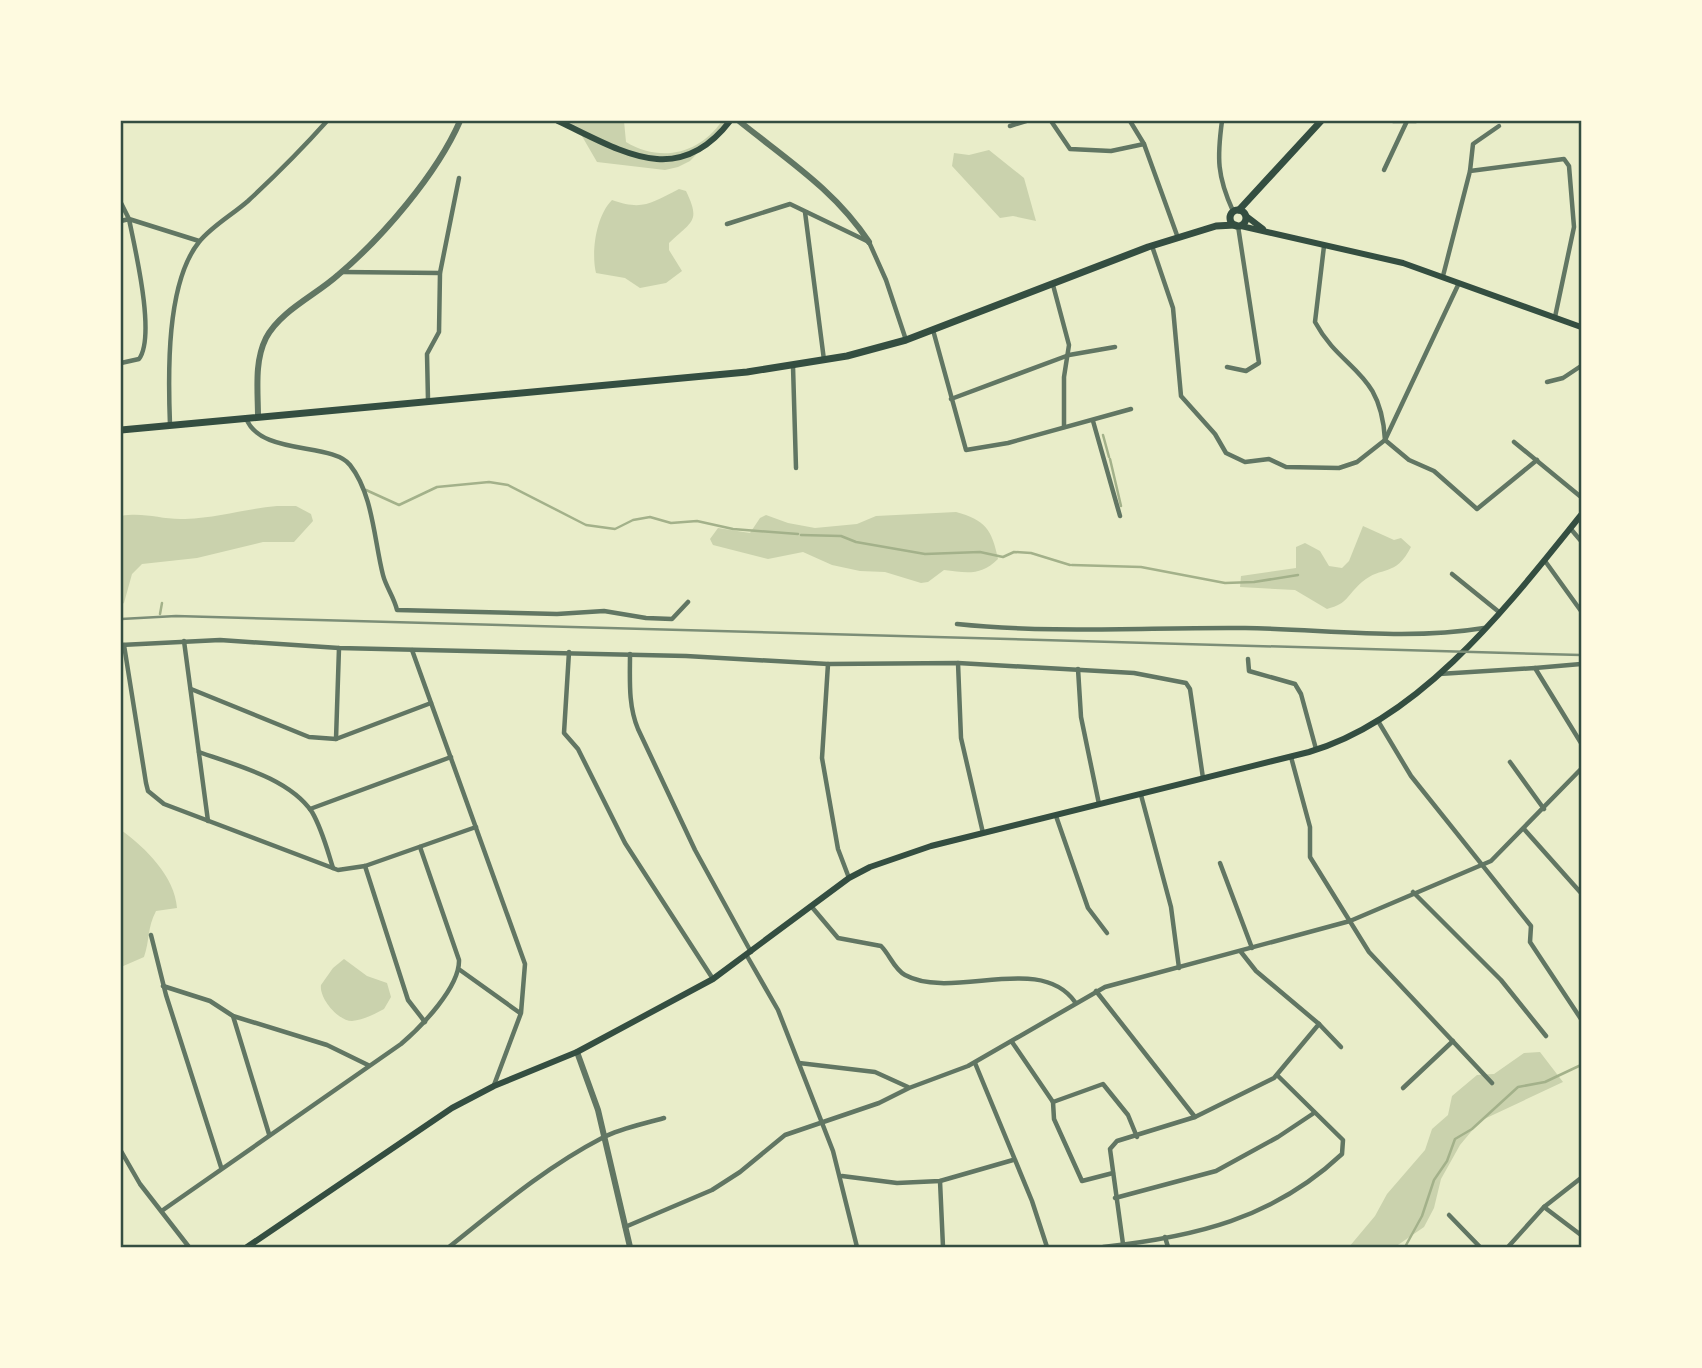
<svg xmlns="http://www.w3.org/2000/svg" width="1702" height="1368" viewBox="0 0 1702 1368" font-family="'Fira Sans Condensed',sans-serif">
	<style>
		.green { fill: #cad2ad }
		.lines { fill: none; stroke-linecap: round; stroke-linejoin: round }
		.stream { stroke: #a3b18a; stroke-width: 2.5 }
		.minor { stroke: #617663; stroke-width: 4.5 }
		.tertiary { stroke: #617663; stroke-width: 6 }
		.secondary { stroke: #344e41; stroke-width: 6 }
		.primary { stroke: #344e41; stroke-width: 7 }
		.rail { stroke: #7c8e77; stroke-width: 2.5 }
		.neatline { fill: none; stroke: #344e41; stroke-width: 2.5 }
	</style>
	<rect width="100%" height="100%" fill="#e9edc9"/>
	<g class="green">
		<path d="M558,121H624L626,142C661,163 699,154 722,121H728L690,161L678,167L665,170L597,162L579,131Z"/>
		<path d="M989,150L1024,178L1036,221L1013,216L1000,218L952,166L954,153L969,155Z"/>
		<path d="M679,189L686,191C701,222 692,221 669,243V250L682,271L666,283L640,288L625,278L596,273C591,252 596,216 612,200C643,211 651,203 679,189Z"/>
		<path d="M277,506H296L311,514L313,521L294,542H263L197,558L142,564L132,574L124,603L121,605V516C146,512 161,520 185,519C217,518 245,509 277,506Z"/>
		<path d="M956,512C985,520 992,529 998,559C981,576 967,573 944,570L928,582L921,583L885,572L860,571L832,565L803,552L768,559L713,545L710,539L718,528L750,533L760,518L766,515L788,523L815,528L857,524L876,516Z"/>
		<path d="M1363,526L1394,540L1401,538L1411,547C1395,578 1382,565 1362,582C1346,596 1349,603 1327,609L1295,590L1240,587L1241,576L1296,568V547L1305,543L1320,551L1329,566L1342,568L1349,561Z"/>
		<path d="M121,830C146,848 175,877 177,908L156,911C147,928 150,940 144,957L121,967Z"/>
		<path d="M344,959L367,976L387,983L391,997L384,1009C375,1014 363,1020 352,1021C338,1021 319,998 321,985L333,968Z"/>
		<path d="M1540,1052L1563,1082L1480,1121L1460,1145L1441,1179L1434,1208L1424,1227L1395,1247H1349L1375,1216L1387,1194L1425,1150L1432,1129L1448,1115L1452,1096L1477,1075L1494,1074L1524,1053Z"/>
	</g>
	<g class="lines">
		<g class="stream">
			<path d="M1103,435L1109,457"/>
			<path d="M1110,459L1121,506"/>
			<path d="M366,490L399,505L437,487L489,482L508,485L586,525L615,529L633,520L650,517L671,523L697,521L733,529L798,534"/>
			<path d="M801,535L841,536L856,542L925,554L980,552L1003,557L1014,552L1031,553L1070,565"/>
			<path d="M1072,565L1141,567L1225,583L1254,582L1298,575"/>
			<path d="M160,614L162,603"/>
			<path d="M1405,1247L1422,1216L1434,1180L1447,1161L1455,1139L1472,1129L1518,1087L1545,1082L1581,1065"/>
		</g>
		<g class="minor">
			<path d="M1051,121L1070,149L1111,151L1144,144L1178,238"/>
			<path d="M1130,121L1144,144"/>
			<path d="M1222,121C1217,158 1217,176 1233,211"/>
			<path d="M1393,121H1416"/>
			<path d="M1010,126L1026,121"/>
			<path d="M1384,170L1407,121"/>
			<path d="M1470,171L1473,144L1499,126"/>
			<path d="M121,203L129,219L199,241"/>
			<path d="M805,212L824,360"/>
			<path d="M121,221L129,219C135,249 156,336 139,359L121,363"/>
			<path d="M727,224L790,204L869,242L886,280L906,340"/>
			<path d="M1152,246L1173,308L1181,396L1215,434L1226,453L1245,462L1269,459L1286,467L1339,468L1357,462L1385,440L1459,283"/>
			<path d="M1324,246L1315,322C1342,372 1381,369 1385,440L1409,460L1434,471L1477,509L1537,460"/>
			<path d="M342,272L440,273"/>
			<path d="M1443,276L1470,171L1564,159L1569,166L1574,227L1555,317"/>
			<path d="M1053,285L1069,345L1064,377V427"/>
			<path d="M933,330L966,450L1008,443L1131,409"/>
			<path d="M793,366L796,468"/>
			<path d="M1227,367L1246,371L1259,363L1238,226"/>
			<path d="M1547,382L1563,378L1581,366"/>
			<path d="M951,399L1069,355L1115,347"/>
			<path d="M428,400L427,354L439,332L440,273L459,178"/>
			<path d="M246,418C260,456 332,442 350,465C373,494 374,540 383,575C386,587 394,597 397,610L557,614L604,611L646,618L672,619L688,602"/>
			<path d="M1093,421L1120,516"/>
			<path d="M170,425C168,374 166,283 199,242C212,226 232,215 248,201C276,175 302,149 327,121"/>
			<path d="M1514,442L1581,497"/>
			<path d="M1570,528L1581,541"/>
			<path d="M1545,561L1581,611"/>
			<path d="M1452,574L1499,612"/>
			<path d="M957,624C1052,634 1149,627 1245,628C1324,629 1405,641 1484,628"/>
			<path d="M184,641L208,821"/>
			<path d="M121,645L220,640L339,648L686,656L828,664L958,663L961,738L983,833"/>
			<path d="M124,645L146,783L148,791L164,804L338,870L365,866L476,827"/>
			<path d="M412,650L525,964L521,1013L494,1085"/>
			<path d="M569,652L564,733L578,749L625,843L713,979"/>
			<path d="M630,654C630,680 628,705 638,729L695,850L751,952"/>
			<path d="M1248,659L1249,671L1295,684L1301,694L1316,749"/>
			<path d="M958,663L1134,673L1186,683L1190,689L1203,778"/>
			<path d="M828,664L822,758L838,849L849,878"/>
			<path d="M1535,668L1581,664"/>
			<path d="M1078,669L1081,717L1099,804"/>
			<path d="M1439,674L1535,668L1581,743"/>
			<path d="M191,689L309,737L336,739L431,703"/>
			<path d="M1378,721L1411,776L1531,926L1530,942L1581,1019"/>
			<path d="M336,739L339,648"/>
			<path d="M199,752C235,765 289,778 312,812C322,829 327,849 333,868"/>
			<path d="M1291,757L1310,827V857L1369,952L1492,1083"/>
			<path d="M1510,762L1544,809"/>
			<path d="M1141,795L1171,907L1179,968"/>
			<path d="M310,809L451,757"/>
			<path d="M1056,816L1088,908L1107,933"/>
			<path d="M1524,829L1581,893"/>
			<path d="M1220,863L1252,948"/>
			<path d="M365,866L408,1000L425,1022"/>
			<path d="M1413,892L1501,980L1546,1036"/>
			<path d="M811,906L838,938L881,946C890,955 894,969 905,975C953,1001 1040,952 1075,1002"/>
			<path d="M151,935L166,995L221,1167"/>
			<path d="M747,956L778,1010L833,1151L857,1247"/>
			<path d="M460,970L520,1013"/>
			<path d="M163,986L210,1001L233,1016L327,1045L368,1065"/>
			<path d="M1096,991L1195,1117L1274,1078L1319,1024L1256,971L1241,952"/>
			<path d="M233,1016L269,1134"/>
			<path d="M1319,1024L1341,1047"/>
			<path d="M1012,1042L1053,1102"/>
			<path d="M799,1063L875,1072L908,1087"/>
			<path d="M975,1063L1032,1201L1047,1247"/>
			<path d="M1403,1088L1453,1041"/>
			<path d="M1053,1102L1054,1119L1082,1181L1113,1173"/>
			<path d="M1053,1102L1103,1084L1128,1115L1137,1137"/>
			<path d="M121,1151L140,1184L189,1247"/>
			<path d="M842,1176L897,1183L940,1181L1013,1160"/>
			<path d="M940,1181L943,1247"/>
			<path d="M1115,1198L1216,1171L1278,1137L1314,1113"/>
			<path d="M1544,1207L1581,1235"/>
			<path d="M163,1210L401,1044C421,1027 460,987 459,960L420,847"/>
			<path d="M1449,1215L1480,1247"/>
			<path d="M625,1227L712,1190L740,1172L785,1135L879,1103L909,1088L968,1066L1105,987L1350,921L1491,861L1581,769"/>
			<path d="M1165,1237L1168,1247"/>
			<path d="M1123,1244L1110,1149L1117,1141L1195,1117"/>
			<path d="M449,1247C498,1208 546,1167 602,1138C621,1128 644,1124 664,1118"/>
			<path d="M1103,1247C1194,1237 1273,1219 1342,1154L1343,1140L1277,1075"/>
			<path d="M1508,1247L1544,1207L1581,1178"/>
		</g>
		<g class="tertiary">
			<path d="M739,121C786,159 835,190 869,242"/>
			<path d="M258,417C258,391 254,362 266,338C280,311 316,295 338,275C382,238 437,174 460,121"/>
			<path d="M577,1052L598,1110L630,1247"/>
		</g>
		<g class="secondary">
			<path d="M558,121C620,150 677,190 730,121"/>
			<path d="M1246,216L1263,229"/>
			<path d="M1241,226L1403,263L1581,327"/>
			<path d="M247,1247L452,1108L494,1086L577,1052L713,979L849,878L870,867L931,846L1309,752C1422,719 1510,603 1581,515"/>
		</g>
		<g class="primary">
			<circle cx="1238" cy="218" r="8"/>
			<path d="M1239,210L1321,121"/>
			<path d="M121,430L747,372L847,356L906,340L1148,247L1216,226L1235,225"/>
		</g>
		<path class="rail" d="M121,619L176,616L1581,655"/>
	</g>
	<rect width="1702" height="1368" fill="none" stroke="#fefae0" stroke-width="245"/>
	<rect x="122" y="122" width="1458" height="1124" class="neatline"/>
</svg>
